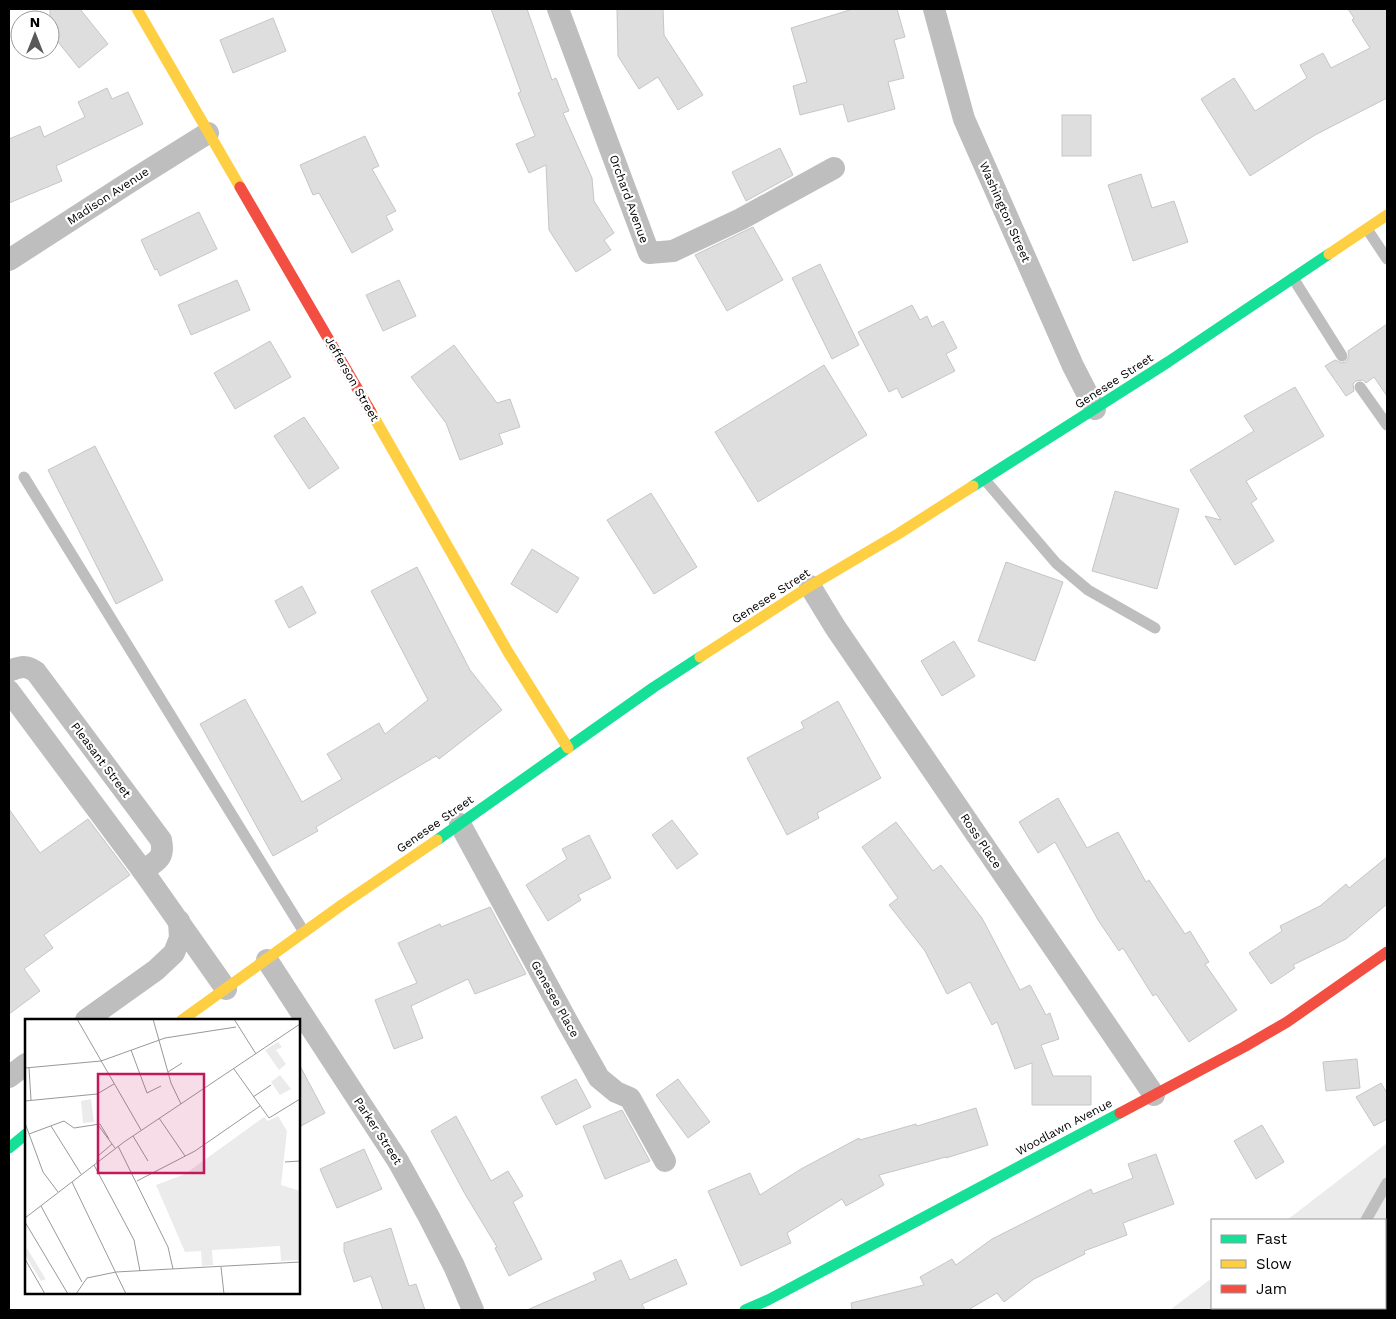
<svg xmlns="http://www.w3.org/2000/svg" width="1396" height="1319" viewBox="0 0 1396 1319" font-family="'Work Sans',sans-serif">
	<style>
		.green { fill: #ebebeb }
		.building { fill: #dedede; stroke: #c6c6c6 }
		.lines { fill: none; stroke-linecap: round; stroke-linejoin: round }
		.lane { stroke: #bebebe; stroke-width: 11 }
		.street { stroke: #bebebe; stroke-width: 22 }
		.fast { stroke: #16e098; stroke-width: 11 }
		.slow { stroke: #ffcf43; stroke-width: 11 }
		.jam { stroke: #f24e42; stroke-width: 11 }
		.labels { text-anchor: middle; stroke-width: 4.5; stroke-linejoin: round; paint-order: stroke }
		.street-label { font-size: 12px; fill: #000; stroke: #fff }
		.inset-road { fill: none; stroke: #999; stroke-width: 1 }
		.view { fill: #c2185b; fill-opacity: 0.15; stroke: #c2185b; stroke-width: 2.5 }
		.inset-edge { fill: none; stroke: #000; stroke-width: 2.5 }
	</style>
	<rect width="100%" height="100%" fill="#fff"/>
	<path class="green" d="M1387,1143V1310H1170L1212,1278V1308H1385V1220H1287Z"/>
	<g class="building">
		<path d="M50,9H80L108,44L79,68L50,32Z"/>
		<path d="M491,9H527L552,80L556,78L569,111L563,113L592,178L594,201L614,233L604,240L611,250L576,272L549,230L546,165L529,173L516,144L535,136L518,93L521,92Z"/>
		<path d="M617,9H663L664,35L703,95L678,110L658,77L639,89L618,56Z"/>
		<path d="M853,9H897L905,37L894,40L904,78L888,82L895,109L848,122L843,104L800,115L793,86L807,82L791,28Z"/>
		<path d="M1348,9H1387V98L1315,135L1250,176L1201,99L1234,78L1255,111L1307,78L1300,65L1323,53L1331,68L1370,48L1352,20L1354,18Z"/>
		<path d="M273,18L286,51L233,73L220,40Z"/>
		<path d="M107,88L112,99L128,92L143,124L56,166L62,181L9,203V139L40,126L44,137L85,117L78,102Z"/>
		<rect x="1062" y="115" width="29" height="41"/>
		<path d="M365,136L379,166L372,169L396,211L386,216L393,230L352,253L319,193L313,195L300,165Z"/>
		<path d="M780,148L793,175L746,201L732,172Z"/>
		<path d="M1141,174L1152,208L1174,201L1188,242L1133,261L1108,185Z"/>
		<path d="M199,212L217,249L160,276L157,269L155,270L141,240Z"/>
		<path d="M753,227L783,280L727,311L695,255Z"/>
		<path d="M820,264L859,345L832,359L792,278Z"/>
		<path d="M237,280L250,310L191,335L178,305Z"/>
		<path d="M399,280L416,316L383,331L366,295Z"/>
		<path d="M912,305L920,320L927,316L932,327L943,321L957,348L946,354L955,371L902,398L897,388L889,392L858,332Z"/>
		<path d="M1387,324V396L1374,377L1366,383L1363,380L1356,381L1353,384L1354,391L1346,396L1325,366L1335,360L1342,363L1346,362L1349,356L1348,351Z"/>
		<path d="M270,341L291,377L235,409L214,373Z"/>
		<path d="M454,345L497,403L510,399L520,427L499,434L503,444L460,460L446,423L411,377Z"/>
		<path d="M824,365L867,435L758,502L715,432Z"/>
		<path d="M1295,387L1324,436L1246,481L1257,499L1251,503L1274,541L1235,565L1205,516L1221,520L1190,470L1254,431L1244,416Z"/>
		<path d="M304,417L339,468L309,489L274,436Z"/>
		<path d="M95,446L163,580L116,604L48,470Z"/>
		<path d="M1115,491L1179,509L1157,589L1092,571Z"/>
		<path d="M651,493L697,567L654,594L607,520Z"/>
		<path d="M532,549L579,578L557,613L511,584Z"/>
		<path d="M1006,562L1063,582L1035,661L978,641Z"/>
		<path d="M417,567L470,670L502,710L439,759L436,756L316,827L318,831L273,856L200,724L245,699L302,802L342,779L327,754L379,723L385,734L428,700L371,591Z"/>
		<path d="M302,586L316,613L289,628L275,601Z"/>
		<path d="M954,641L975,676L942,696L921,661Z"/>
		<path d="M838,701L881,778L817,813L819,818L787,835L747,758L804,728L801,722Z"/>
		<path d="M1058,798L1087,848L1118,832L1146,882L1149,880L1185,934L1190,931L1209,962L1205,964L1237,1010L1189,1042L1156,994L1153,996L1123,948L1119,951L1098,920L1055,842L1038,853L1019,822Z"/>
		<path d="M9,809L40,853L88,819L130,875L44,935L53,948L24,969L40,991L9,1014Z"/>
		<path d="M672,820L698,854L677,869L652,835Z"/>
		<path d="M896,822L933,871L941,865L982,918L1020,990L1030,985L1046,1015L1050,1013L1059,1039L1041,1045L1053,1076H1091V1105H1032V1063L1015,1069L997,1022L992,1025L970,982L947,994L925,951L889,905L898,898L862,847Z"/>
		<path d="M589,835L611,878L578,895L581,900L548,921L526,885L567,859L562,849Z"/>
		<path d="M1387,857V904L1346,939L1293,965L1295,968L1271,984L1249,953L1282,931L1280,926L1320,906L1346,884L1349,888Z"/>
		<path d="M490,907L526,974L475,994L468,979L411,1006L423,1038L394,1049L375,1000L417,983L398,943L440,924L441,927Z"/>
		<path d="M1357,1059L1360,1088L1326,1091L1323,1062Z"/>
		<path d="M299,1064L325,1113L299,1127Z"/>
		<path d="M576,1079L591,1107L556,1125L541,1097Z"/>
		<path d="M678,1079L710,1122L688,1138L656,1095Z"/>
		<path d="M1381,1083L1387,1093V1119L1374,1126L1356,1097Z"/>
		<path d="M976,1108L988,1145L946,1158V1157L879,1175L884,1185L846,1206L842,1199L787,1233L791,1243L741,1266L708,1191L750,1173L760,1195L801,1169L859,1138L860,1140L916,1124L917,1126Z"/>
		<path d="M622,1110L650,1161L605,1179L583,1126Z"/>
		<path d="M456,1116L491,1181L508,1171L523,1196L513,1202L542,1259L509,1276L495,1248L497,1247L465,1194L431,1131Z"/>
		<path d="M1262,1125L1284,1162L1256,1179L1234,1141Z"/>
		<path d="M364,1149L382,1189L337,1208L320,1169Z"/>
		<path d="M1156,1154L1174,1204L1123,1223L1127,1235L1084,1251L1085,1254L1034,1279L1004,1302L997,1293L968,1310H852L851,1303L924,1285L920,1277L952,1259L956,1265L992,1239L1091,1189L1093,1194L1133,1178L1128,1164Z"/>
		<path d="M391,1228L409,1286L416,1284L425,1310H383L371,1276L354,1282L344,1251V1243Z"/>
		<path d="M676,1259L687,1284L642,1304L645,1310H527L596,1280L593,1273L621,1260L630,1280Z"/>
	</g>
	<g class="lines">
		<g class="lane">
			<path d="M1367,229L1387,259"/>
			<path d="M1293,278L1342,356"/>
			<path d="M1360,387L1387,425"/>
			<path d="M24,477L304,932"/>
			<path d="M985,480L1056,563L1088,590L1155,628"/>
			<path d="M1366,1220L1387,1183"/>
			<path d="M1259,1310L1266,1308"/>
		</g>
		<g class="street">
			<path d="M558,9L649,253L673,251L741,219L834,168"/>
			<path d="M934,9L964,119L1073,366L1095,409"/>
			<path d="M9,260L136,178L208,133"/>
			<path d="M810,586L835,627L1154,1095"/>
			<path d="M9,671C20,667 25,664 36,672L161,840C165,859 157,860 143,871"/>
			<path d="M9,691L143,871L226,989"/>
			<path d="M460,824L568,1023L599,1078L616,1092L630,1098L665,1161"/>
			<path d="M267,960L398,1161L429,1217L454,1266L473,1310"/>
			<path d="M86,1020L156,970L174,953L180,938L179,921"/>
			<path d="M9,1077L26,1064"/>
		</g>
		<g class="fast">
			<path d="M973,486L1168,362L1329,254"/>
			<path d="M437,840L654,687L700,657"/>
			<path d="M9,1148L26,1134"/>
			<path d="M745,1310L768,1300L1120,1113"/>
		</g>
		<g class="slow">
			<path d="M137,9L240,187"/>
			<path d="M1329,254L1387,215"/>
			<path d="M371,412L508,652L568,748"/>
			<path d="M700,657L810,586L898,534L973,486"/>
			<path d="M182,1020L343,904L437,840"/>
		</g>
		<g class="jam">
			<path d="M240,187L371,412"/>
			<path d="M1120,1113L1244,1047L1287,1022L1387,952"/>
		</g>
	</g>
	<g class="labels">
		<g class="street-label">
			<text transform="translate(108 196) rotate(-33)" y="4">Madison Avenue</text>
			<text transform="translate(629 199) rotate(70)" y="4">Orchard Avenue</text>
			<text transform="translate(1005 212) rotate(66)" y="4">Washington Street</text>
			<text transform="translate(352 379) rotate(60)" y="4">Jefferson Street</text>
			<text transform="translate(1114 381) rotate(-33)" y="4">Genesee Street</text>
			<text transform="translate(771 596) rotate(-33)" y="4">Genesee Street</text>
			<text transform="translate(101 760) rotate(53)" y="4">Pleasant Street</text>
			<text transform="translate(435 824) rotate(-35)" y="4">Genesee Street</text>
			<text transform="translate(981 841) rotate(56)" y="4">Ross Place</text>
			<text transform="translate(555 999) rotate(61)" y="4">Genesee Place</text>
			<text transform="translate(1064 1127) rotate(-28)" y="4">Woodlawn Avenue</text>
			<text transform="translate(378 1131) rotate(57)" y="4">Parker Street</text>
		</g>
	</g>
	<g transform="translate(25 1019)">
		<rect width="275" height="275" fill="#fff"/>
		<path d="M253,23L257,28L251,31L261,45L254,51L240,31ZM255,56L266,70L255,76L246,63ZM66,80L69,103L58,104L56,82ZM253,97L262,112L256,166L275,172V241L256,242L255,227L187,231L188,246L177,247L176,232L160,233L131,166L160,155L239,98L243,102ZM2,229L20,259L21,260L16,262L0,236Z" fill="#ebebeb"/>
		<path class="inset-road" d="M52,0L116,111M128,0L146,64L156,85M209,0L231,35M106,31L122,74L136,67M0,49L76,42L140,19L211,8M4,49L6,81M209,50L244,99L275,80M143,53L157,44M228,78L246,66M0,82L72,75L89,65M134,99L160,137M0,104L18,153L33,173M73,106L90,129M26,107L56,155M4,115L39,102L49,109L75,105L84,120M108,117L123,142M93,127L143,228L148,250M72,143L73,137L87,125M260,143L275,142M69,146L109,221L115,252M112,162L170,132L235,87M47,163L101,275M16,187L57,263M0,199L99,123L275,5M0,203L43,275M0,240L20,275M196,248L199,275M51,275L62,259L91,253L275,243"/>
		<path class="view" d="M73,55H179V154H73Z"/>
		<rect width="275" height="275" class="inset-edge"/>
	</g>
	<rect width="1396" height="1319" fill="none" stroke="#000000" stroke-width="20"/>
	<rect x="1211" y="1219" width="175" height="90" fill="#ffffff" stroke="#999999"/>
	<rect x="1221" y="1235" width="25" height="8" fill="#16e098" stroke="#999999"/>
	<text x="1256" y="1244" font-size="15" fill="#000000">Fast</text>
	<rect x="1221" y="1260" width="25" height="8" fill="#ffcf43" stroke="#999999"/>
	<text x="1256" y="1269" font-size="15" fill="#000000">Slow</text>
	<rect x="1221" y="1285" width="25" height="8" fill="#f24e42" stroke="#999999"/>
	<text x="1256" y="1294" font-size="15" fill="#000000">Jam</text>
	<g transform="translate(35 35)"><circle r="24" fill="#ffffff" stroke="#999999"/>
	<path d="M0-4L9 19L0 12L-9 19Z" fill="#595959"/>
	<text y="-8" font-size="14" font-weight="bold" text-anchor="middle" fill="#000000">N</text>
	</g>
</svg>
